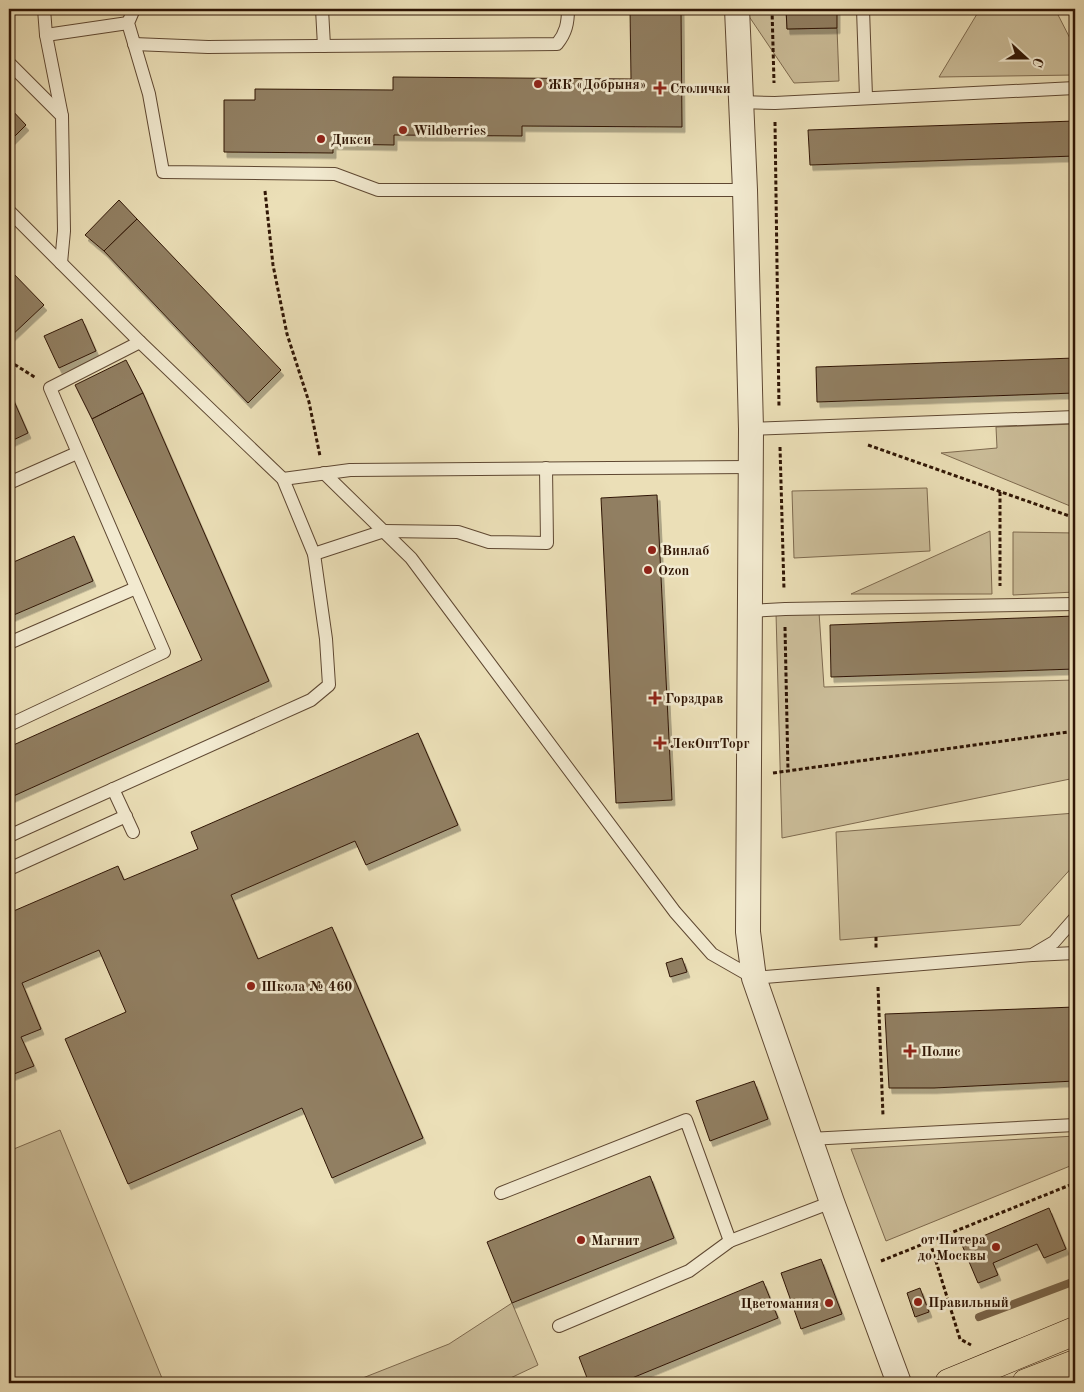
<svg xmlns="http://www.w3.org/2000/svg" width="1084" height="1392" viewBox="0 0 1084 1392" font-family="'Old Standard TT',serif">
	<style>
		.green { fill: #cbbd99; stroke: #7e6a4f }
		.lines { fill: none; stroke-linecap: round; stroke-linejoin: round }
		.stream { stroke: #7a664b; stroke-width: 8 }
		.building { fill: #917f62; stroke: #301605; filter: url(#shadow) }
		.service-casing { stroke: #5f4832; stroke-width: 14 }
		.minor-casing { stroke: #5f4832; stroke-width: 26 }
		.trunk-casing { stroke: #301605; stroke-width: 29 }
		.path { stroke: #301605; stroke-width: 3; stroke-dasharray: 4 2.5; stroke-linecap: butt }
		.service { stroke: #f2ead0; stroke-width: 12 }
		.minor { stroke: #f2ead0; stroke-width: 24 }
		.trunk { stroke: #ebdfb7; stroke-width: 28 }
		.poi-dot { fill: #8f2418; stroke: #f2ead0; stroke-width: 2 }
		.labels { text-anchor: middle; stroke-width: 5; stroke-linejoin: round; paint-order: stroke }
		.poi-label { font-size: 14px; font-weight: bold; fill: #301605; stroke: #f2ead0; text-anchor: start }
	</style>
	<defs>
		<filter id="shadow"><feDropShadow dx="3" dy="5.5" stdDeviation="0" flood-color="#0004"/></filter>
	</defs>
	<rect width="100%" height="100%" fill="#ebdfb7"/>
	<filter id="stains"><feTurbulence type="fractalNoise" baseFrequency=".004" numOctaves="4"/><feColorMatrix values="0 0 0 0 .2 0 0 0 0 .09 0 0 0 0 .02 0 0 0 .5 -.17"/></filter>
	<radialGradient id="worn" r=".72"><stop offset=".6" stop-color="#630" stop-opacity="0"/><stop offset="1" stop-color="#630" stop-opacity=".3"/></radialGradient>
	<g class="green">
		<path d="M744,9H786L787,29L837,28L839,81L794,83Z"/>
		<path d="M980,9H1055L1075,48V75L939,77Z"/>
		<path d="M1075,424V508L941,453L997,448L996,427Z"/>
		<path d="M927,488L930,551L794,558L792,491Z"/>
		<path d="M990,531L992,594H851Z"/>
		<path d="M1013,532L1075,533V592L1013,595Z"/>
		<path d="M819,612L824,687L1075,680V778L782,838L776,613Z"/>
		<path d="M1075,813V864L1020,925L840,940L836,832Z"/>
		<path d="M60,1130L164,1383H9V1151Z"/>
		<path d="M1075,1136V1164L886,1241L851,1149Z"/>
		<path d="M512,1303L538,1365L500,1383H350L449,1344Z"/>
	</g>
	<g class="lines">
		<path class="stream" d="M979,1317L1075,1281"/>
	</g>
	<g class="building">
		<path d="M630,9H681L682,127L522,126V136L394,135V145L333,144V153L224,152V100H255V89L393,90V77L631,79Z"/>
		<path d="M786,9H837V28L787,29Z"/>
		<path d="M9,107L26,125L9,142Z"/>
		<path d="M1075,121V156L810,165L808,130Z"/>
		<path d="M119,200L137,219L104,251L85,235Z"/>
		<path d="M137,219L281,370L248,403L104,251Z"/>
		<path d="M9,269L44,305L9,338Z"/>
		<path d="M82,319L96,351L59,368L44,336Z"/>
		<path d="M1075,358V393L817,402L816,367Z"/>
		<path d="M126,360L143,393L92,419L75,385Z"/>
		<path d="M10,392L28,433L9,442V393Z"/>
		<path d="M143,393L269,681L9,798V747L202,660L92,419Z"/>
		<path d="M657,495L672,800L616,803L601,498Z"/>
		<path d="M74,536L93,581L9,617V564Z"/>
		<path d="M1075,616V669L831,677L830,625Z"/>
		<path d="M418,733L458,825L366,865L355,841L231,895L258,959L332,927L423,1138L332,1178L302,1108L128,1184L65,1039L126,1012L99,950L22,983L41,1029L21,1037L34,1066L9,1076V913L118,866L124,880L198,849L191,832Z"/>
		<path d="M682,958L687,972L670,977L666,963Z"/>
		<path d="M1075,1007V1081L934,1088H889L885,1014Z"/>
		<path d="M754,1081L768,1119L710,1141L696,1101Z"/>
		<path d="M650,1176L674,1238L512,1303L487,1242Z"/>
		<path d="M1049,1208L1066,1249L1044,1258L1037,1244L993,1263L998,1275L978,1283L962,1245Z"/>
		<path d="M821,1259L842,1314L801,1329L781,1273Z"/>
		<path d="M763,1281L778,1318L620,1383H589L579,1357Z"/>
		<path d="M920,1288L929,1312L915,1317L907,1293Z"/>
	</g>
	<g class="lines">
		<g class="service-casing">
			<g id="service">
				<path d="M44,9L46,35L62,116"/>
				<path d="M134,9L128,23L149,94L163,172L335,174L378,190H745"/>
				<path d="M322,9L324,46"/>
				<path d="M863,9L866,97"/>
				<path d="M46,35L128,23"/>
				<path d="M134,44L208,47L557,44C566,33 568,23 568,9"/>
				<path d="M9,63L62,116L64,231L61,263"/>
				<path d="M740,102L775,103L1075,88"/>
				<path d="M9,211L140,342L283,479L314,554L326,639L329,685L311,700L9,836"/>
				<path d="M751,429L1075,417"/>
				<path d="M324,473L411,558L675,912L712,954L754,978L1032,955L1054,942L1075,918"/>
				<path d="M283,479L350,470L749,467"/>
				<path d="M9,483L77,453"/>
				<path d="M314,554L384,531L458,532L489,542L547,543L546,468"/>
				<path d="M749,611L785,609L1075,604"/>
				<path d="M9,643L136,588"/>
				<path d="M9,725L164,652L50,388L140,342"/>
				<path d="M113,789L133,832"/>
				<path d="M9,869L126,816"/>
				<path d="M1033,955L1075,953"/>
				<path d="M809,1139L1075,1125"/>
				<path d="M501,1193L686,1120L730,1241"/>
				<path d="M559,1326L689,1271L730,1241L832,1202"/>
			</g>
		</g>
		<g class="minor-casing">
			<path id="minor" d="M737,9L745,190L751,429L748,932L754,978L832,1202L899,1383"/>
		</g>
		<g class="trunk-casing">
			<g id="trunk">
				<path d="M949,1383L1075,1331"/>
				<path d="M1026,1383L1075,1364"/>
			</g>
		</g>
		<g class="path">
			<path d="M772,9L774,83"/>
			<path d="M775,122L779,408"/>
			<path d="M265,191L273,265L287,334L309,402L320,456"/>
			<path d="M9,361L36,378"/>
			<path d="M868,445L1075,518"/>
			<path d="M780,447L784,590"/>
			<path d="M1000,492V586"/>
			<path d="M785,627L788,771"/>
			<path d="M773,773L1075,731"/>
			<path d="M876,937V949"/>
			<path d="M878,987L883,1116"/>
			<path d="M930,1242L960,1339L971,1345"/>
			<path d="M881,1261L1075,1183"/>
		</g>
		<use href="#service" class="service"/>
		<use href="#minor" class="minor"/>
		<use href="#trunk" class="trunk"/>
	</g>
	<g class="poi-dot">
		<circle cx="538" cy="84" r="5"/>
		<path d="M657.5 80.5h5v5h5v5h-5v5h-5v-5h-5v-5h5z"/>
		<circle cx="403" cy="130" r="5"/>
		<circle cx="321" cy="139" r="5"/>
		<circle cx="652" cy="550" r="5"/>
		<circle cx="648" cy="570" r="5"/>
		<path d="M652.5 690.5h5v5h5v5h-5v5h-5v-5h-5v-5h5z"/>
		<path d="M657.5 735.5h5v5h5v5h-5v5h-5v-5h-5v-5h5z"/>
		<circle cx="251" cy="986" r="5"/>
		<path d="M907.5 1043.5h5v5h5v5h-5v5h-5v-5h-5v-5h5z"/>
		<circle cx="581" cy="1240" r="5"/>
		<circle cx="996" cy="1247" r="5"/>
		<circle cx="918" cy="1302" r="5"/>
		<circle cx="829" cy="1303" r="5"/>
	</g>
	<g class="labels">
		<g class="poi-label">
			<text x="548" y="89">ЖК «Добрыня»</text>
			<text x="670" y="93">Столички</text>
			<text x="413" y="135">Wildberries</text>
			<text x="331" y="144">Дикси</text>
			<text x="662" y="555">Винлаб</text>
			<text x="658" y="575">Ozon</text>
			<text x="665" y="703">Горздрав</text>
			<text x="670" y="748">ЛекОптТорг</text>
			<text x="261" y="991">Школа № 460</text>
			<text x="921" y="1056">Полис</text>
			<text x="986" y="1244" text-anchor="end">от Питера<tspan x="986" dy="16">до Москвы</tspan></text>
			<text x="591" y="1245">Магнит</text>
			<text x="928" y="1307">Правильный</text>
			<text x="819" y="1308" text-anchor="end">Цветомания</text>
		</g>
	</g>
	<rect width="1084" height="1392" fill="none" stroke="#ebdfb7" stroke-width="30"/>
	<rect x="10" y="10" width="1064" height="1372" fill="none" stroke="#301605" stroke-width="2.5"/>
	<rect x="15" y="15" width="1054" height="1362" fill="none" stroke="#301605"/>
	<g transform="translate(1026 58) rotate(111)" stroke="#f2ead0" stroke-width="4" paint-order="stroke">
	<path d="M0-4L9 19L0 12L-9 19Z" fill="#301605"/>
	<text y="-8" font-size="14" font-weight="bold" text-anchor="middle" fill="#301605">С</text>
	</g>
	<rect width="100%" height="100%" filter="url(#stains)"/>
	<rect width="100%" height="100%" fill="url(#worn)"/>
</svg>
